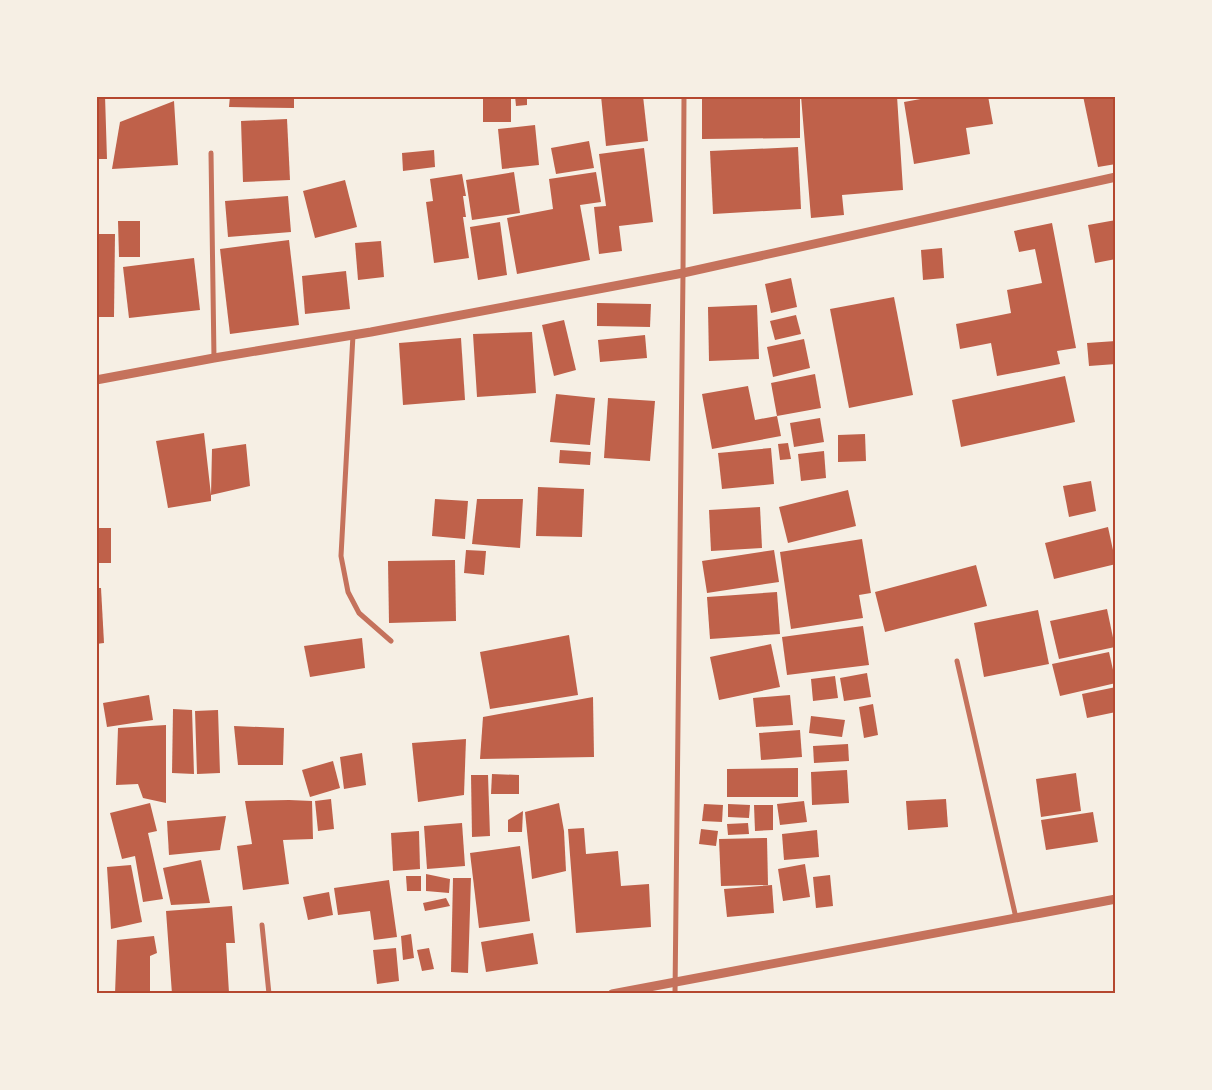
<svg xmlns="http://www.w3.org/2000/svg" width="1212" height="1090" viewBox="0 0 1212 1090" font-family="Roboto,sans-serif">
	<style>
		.building { fill: #bf614a }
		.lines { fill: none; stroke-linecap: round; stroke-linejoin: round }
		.minor { stroke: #c5725c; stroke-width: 5 }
		.tertiary { stroke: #c5725c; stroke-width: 9 }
		.neatline { fill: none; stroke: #b5482f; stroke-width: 2 }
	</style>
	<rect width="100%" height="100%" fill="#f6efe4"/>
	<g class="building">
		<path d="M96,96H105L107,159H96Z"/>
		<path d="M230,96H294V108L229,107Z"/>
		<rect x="483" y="96" width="28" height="26"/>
		<path d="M515,96H527V105L516,106Z"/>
		<path d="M601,96H643L648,141L606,146Z"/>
		<path d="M702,96H800V138L702,139Z"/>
		<path d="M801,96H897L903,190L842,195L844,215L811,218Z"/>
		<path d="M937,96H988L993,124L966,128L970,154L914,164L904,102Z"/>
		<path d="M1083,96H1116V164L1098,167Z"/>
		<path d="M174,101L178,165L112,169L120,122Z"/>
		<path d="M287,119L290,180L243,182L241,121Z"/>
		<path d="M535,125L539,165L502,169L498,129Z"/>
		<path d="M589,141L594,168L556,174L551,148Z"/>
		<path d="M798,147L801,209L713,214L710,151Z"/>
		<path d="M644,148L653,222L619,226L622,251L599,254L594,207L606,206L599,154Z"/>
		<path d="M434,150L435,167L403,171L402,153Z"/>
		<path d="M514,172L520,213L472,220L466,180Z"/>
		<path d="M596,172L601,202L580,205L590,260L517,274L507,218L553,209L549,179Z"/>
		<path d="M462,174L466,196H463L466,217H463L469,258L434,263L426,202L433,201L430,179Z"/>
		<path d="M345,180L357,227L315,238L303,191Z"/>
		<path d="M288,196L291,232L228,237L225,201Z"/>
		<path d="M1116,220V259L1095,263L1088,225Z"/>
		<path d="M118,221H140V257H119Z"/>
		<path d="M500,222L507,275L478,280L470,227Z"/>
		<path d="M1052,223L1076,348L1057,351L1060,364L997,376L991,343L960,349L956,324L1011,313L1007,290L1042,283L1035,249L1019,252L1014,231Z"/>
		<path d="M96,234H115L114,317H96Z"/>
		<path d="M289,240L299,325L230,334L220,249Z"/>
		<path d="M381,241L384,277L358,280L355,243Z"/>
		<path d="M942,248L944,278L923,280L921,250Z"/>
		<path d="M194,258L200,310L129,318L123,267Z"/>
		<path d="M346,271L350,309L305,314L302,276Z"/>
		<path d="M791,278L797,307L771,313L765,284Z"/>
		<path d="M894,297L913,395L849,408L830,309Z"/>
		<path d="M597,303L651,304L650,327L597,326Z"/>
		<path d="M757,305L759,359L709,361L708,307Z"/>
		<path d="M796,315L801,334L775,340L770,321Z"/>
		<path d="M564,320L576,370L554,376L542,325Z"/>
		<path d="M532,332L536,393L477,397L473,334Z"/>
		<path d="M645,335L647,358L600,362L598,340Z"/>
		<path d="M461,338L465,400L403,405L399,343Z"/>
		<path d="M804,339L810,368L773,377L767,347Z"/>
		<path d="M1116,341V364L1089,366L1087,343Z"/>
		<path d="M815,374L821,408L777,416L771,383Z"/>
		<path d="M1065,376L1075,422L961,447L952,400Z"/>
		<path d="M748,386L755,420L777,416L781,436L712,449L702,394Z"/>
		<path d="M556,394L595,398L590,445L550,442Z"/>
		<path d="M608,398L655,401L650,461L604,458Z"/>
		<path d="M820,418L824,442L794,447L790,423Z"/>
		<path d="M204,433L211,495L212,449L246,444L250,486L211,495V501L168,508L156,441Z"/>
		<path d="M865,434L866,461L838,462V435Z"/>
		<path d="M788,443L791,459L780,460L778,444Z"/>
		<path d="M771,448L774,484L722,489L718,453Z"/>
		<path d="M560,450L591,452L590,465L559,463Z"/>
		<path d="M824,451L826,478L801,481L798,454Z"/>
		<path d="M1091,481L1096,511L1069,517L1063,486Z"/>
		<path d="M538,487L584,489L582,537L536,536Z"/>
		<path d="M848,490L856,526L788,543L779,507Z"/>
		<path d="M435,499L468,501L465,539L432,536Z"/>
		<path d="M477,499H523L520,548L472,544Z"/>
		<path d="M760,507L762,548L711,551L709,510Z"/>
		<path d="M1108,527L1116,564L1054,579L1045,543Z"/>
		<rect x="96" y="528" width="15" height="35"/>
		<path d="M862,539L871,593L859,595L863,618L791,629L780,552Z"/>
		<path d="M466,550L486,551L484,575L464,573Z"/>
		<path d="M774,550L779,582L707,593L702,561Z"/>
		<path d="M455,560L456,621L389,623L388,561Z"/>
		<path d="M976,565L987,606L885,632L875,592Z"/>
		<path d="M96,588H101L104,643L96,644Z"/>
		<path d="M777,592L780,634L710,639L707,597Z"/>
		<path d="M1107,609L1115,647L1059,659L1050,621Z"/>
		<path d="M1038,610L1049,664L984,677L974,623Z"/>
		<path d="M863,626L869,665L787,675L782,637Z"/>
		<path d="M569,635L578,695L490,709L480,652Z"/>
		<path d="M362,638L365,668L310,677L304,646Z"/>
		<path d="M771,644L780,687L719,700L710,657Z"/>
		<path d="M1109,652L1116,683L1060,696L1052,664Z"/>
		<path d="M867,673L871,697L844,701L840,678Z"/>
		<path d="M835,676L838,698L813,701L811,679Z"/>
		<path d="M1116,687V712L1087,718L1082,694Z"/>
		<path d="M149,695L153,720L107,727L103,703Z"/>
		<path d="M790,695L793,725L756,727L753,698Z"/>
		<path d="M593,697L594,757L480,759L483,717Z"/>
		<path d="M873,704L878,735L864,738L859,707Z"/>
		<path d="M173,709L192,710L194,774L172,773Z"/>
		<path d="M218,710L220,773L197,774L195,711Z"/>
		<path d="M811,716L845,720L842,737L809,733Z"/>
		<path d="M166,725V803L143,798L138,784L116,785L118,728Z"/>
		<path d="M234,726L284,728L283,765H238Z"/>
		<path d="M800,730L802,757L761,760L759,733Z"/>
		<path d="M466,739L464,795L418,802L412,743Z"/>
		<path d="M848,744L849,761L814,763L813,746Z"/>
		<path d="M362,753L366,785L344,789L340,757Z"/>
		<path d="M333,761L340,788L310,797L302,770Z"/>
		<path d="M798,768V797H727V769Z"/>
		<path d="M847,770L849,803L812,805L811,772Z"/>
		<path d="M1076,773L1081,811L1041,817L1036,779Z"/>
		<path d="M492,774L519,775V794H491Z"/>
		<path d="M471,775H488L490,836L472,837Z"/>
		<path d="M331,799L334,829L318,831L315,801Z"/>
		<path d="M946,799L948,827L908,830L906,801Z"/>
		<path d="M289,800L312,801L313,839L283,840L289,884L243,890L237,846L252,844L245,801Z"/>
		<path d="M804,801L807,822L780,825L777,804Z"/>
		<path d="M150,803L157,831L148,833L163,899L143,902L135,856L122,859L110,813Z"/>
		<path d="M559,803L564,831L566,871L532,879L525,812Z"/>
		<path d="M704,804L723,805L722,822L702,821Z"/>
		<path d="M728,804L750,805L749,818L728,817Z"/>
		<path d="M754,805H773V830L755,831Z"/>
		<path d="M523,811L522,832H508V820Z"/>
		<path d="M1093,812L1098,842L1046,850L1041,820Z"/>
		<path d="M226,816L220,850L169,855L167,821Z"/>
		<path d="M462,823L465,866L427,869L424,826Z"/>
		<path d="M748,823L749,834L728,835L727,824Z"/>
		<path d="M584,828L586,854L618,851L621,886L649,884L651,927L576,933L568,829Z"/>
		<path d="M701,829L718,831L716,846L699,844Z"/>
		<path d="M817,830L819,857L784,860L782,834Z"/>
		<path d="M419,831L420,869L393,871L391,833Z"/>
		<path d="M767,838L768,885L721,886L719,839Z"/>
		<path d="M520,846L530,921L479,928L470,853Z"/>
		<path d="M201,860L210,903L171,905L163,868Z"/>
		<path d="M805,864L810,897L783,901L778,869Z"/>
		<path d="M131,865L142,922L111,929L107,867Z"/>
		<path d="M426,874L450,879L449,893L426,891Z"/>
		<path d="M830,875L833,906L816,908L813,877Z"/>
		<path d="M406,876H421V891H407Z"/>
		<path d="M453,878H471L468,973L451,972Z"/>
		<path d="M389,880L397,937L374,940L370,911L338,915L334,888Z"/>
		<path d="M772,885L774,913L727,917L724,889Z"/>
		<path d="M329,892L333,915L308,920L303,897Z"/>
		<path d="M446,898L450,906L425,911L423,903Z"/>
		<path d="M232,906L235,943H226L229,993L172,994L166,911Z"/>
		<path d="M533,933L538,964L486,972L481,942Z"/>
		<path d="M411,934L414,958L403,960L401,936Z"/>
		<path d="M154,936L157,953L150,956V994H115L117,940Z"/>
		<path d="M396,948L399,981L377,984L373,950Z"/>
		<path d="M429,948L434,969L422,971L417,950Z"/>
	</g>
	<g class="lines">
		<g class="minor">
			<path d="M211,153L214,358"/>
			<path d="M353,335L341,556L348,592L359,613L391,641"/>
			<path d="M957,661L1016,918"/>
			<path d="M262,925L269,994"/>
			<path d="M675,994L683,273L684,96"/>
		</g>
		<g class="tertiary">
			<path d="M96,380L214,358L371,332L683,273L1116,177"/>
			<path d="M612,994L1116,899"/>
		</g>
	</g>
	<rect width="1212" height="1090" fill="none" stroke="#f6efe4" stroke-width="195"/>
	<rect x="98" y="98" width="1016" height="894" class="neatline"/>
</svg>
